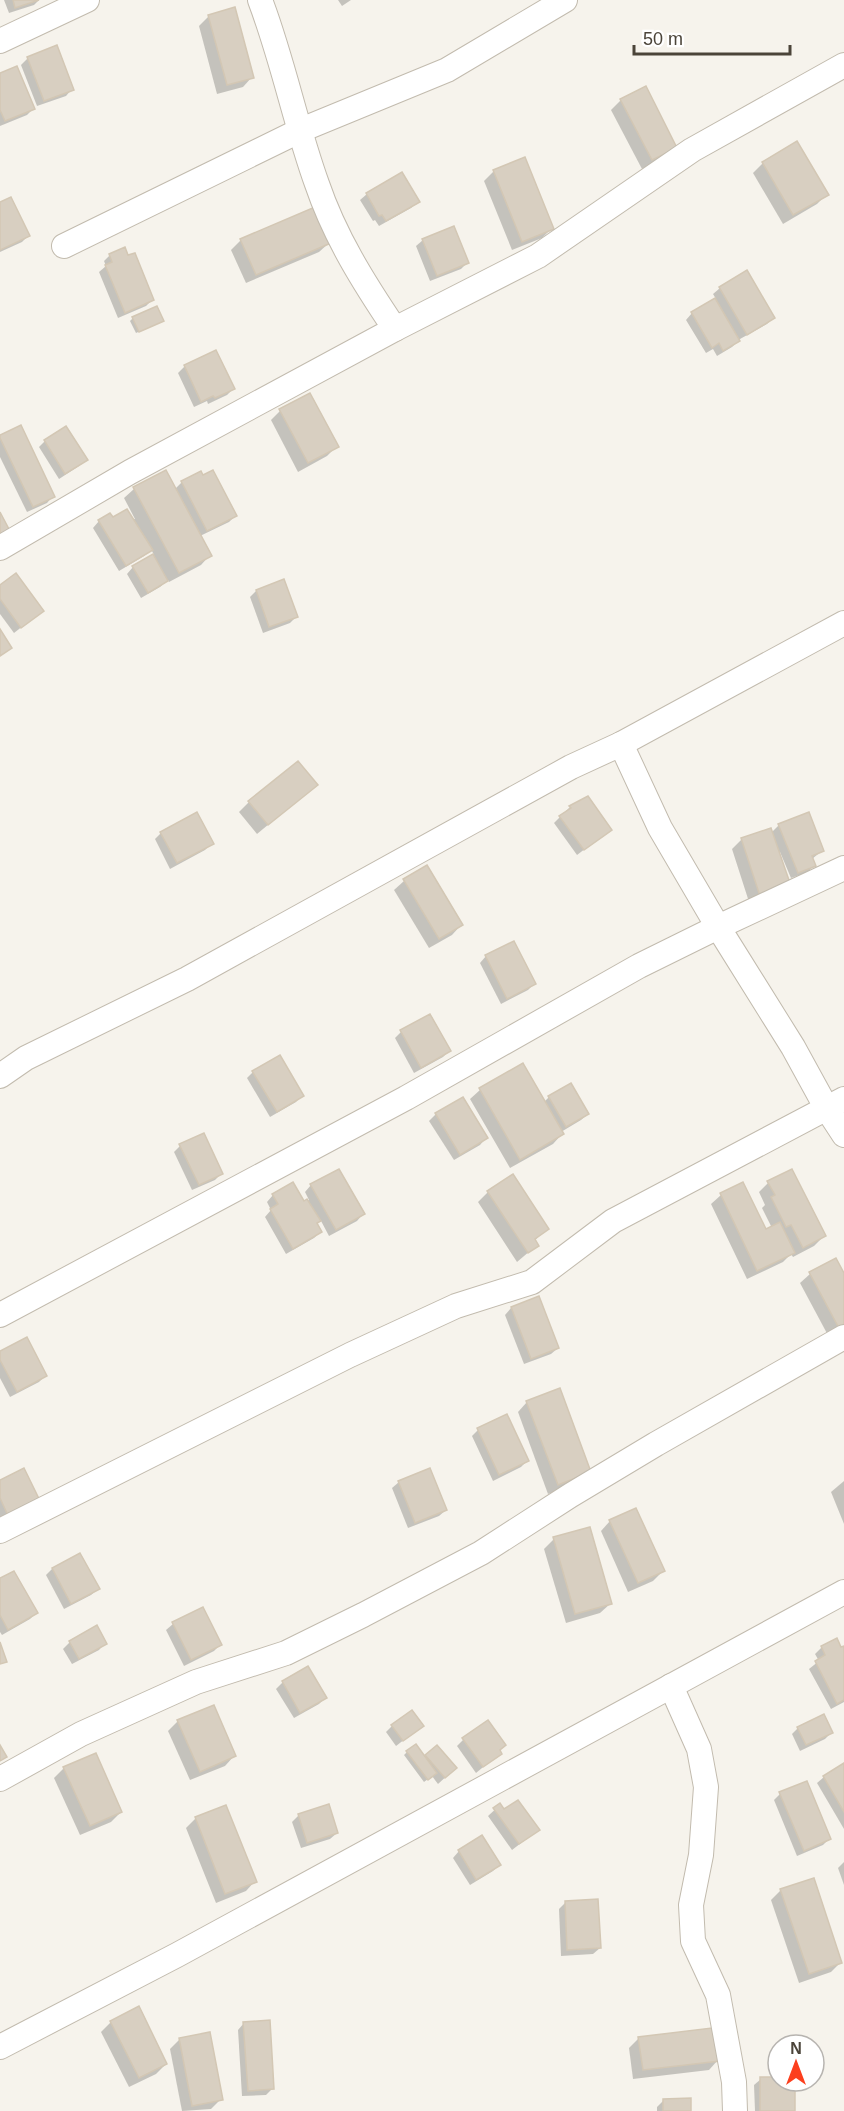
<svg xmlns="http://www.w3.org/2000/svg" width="844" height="2111" viewBox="0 0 844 2111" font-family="Helvetica,sans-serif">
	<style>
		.shadow { fill: #0003 }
		.building { fill: #d8cfc1; stroke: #d3c7b4; stroke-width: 1.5 }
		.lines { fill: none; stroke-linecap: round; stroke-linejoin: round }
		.minor-casing { stroke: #c2bbae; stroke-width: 26 }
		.minor { stroke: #fff; stroke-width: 24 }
	</style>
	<rect width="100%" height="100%" fill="#f6f3ec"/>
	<g class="shadow">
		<path d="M4,0H39L34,5L9,13Z"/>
		<path d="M338,0H351L342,6Z"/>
		<path d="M209,16L252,77L243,87L217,94L199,26Z"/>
		<path d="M28,58L72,89L66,96L37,106L21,65Z"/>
		<path d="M0,75L33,109L27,115L0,126Z"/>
		<path d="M621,100L675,147L666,157L642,169L611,110Z"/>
		<path d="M797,143L827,194L817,204L783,224L753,173L762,164Z"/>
		<path d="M524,159L552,228L542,238L512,250L484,181L493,172Z"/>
		<path d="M367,194L418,202L411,208L379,226L375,220L373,221L360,200Z"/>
		<path d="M0,204L28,236L22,242L0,252Z"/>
		<path d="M241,240L329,243L319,252L246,283L231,250Z"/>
		<path d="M423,240L467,263L461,269L430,281L416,246Z"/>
		<path d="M110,255L152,300L146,306L118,318L99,272L106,266L104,261Z"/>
		<path d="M720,288L773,318L767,324L740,339L732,347L717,356L713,349L706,353L686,320L692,313L716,299L713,294Z"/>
		<path d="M133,318L162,321L136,333L130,321Z"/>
		<path d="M215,352L233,389L227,395L208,404L207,401L194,407L178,373L185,366Z"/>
		<path d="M280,411L337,446L327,456L298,472L271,420Z"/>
		<path d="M0,437L53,496L47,503L27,512L0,457Z"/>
		<path d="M45,441L86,460L79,466L59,479L39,447Z"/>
		<path d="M166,472L175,489L182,482L235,516L229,522L200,536L210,555L201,565L169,582L168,580L160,587L141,598L127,574L133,567L154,555L151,549L144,556L119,571L93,528L99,521L135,519L124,498L134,489Z"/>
		<path d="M283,581L296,617L290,623L263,633L250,597L256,591Z"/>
		<path d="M0,587L42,611L14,633L0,614Z"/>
		<path d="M316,785L257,834L239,812L249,802Z"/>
		<path d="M570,807L610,830L577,855L554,823Z"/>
		<path d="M808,814L823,850L812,859L814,865L808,872L791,878L780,852H778L789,886L750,905L732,849L742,839L771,833L779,825Z"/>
		<path d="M161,833L212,843L205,850L170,869L155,839Z"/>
		<path d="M427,867L461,925L452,935L429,948L394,890L404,881Z"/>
		<path d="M486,956L534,984L528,990L501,1004L480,963Z"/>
		<path d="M401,1032L449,1051L443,1057L414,1073L395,1038Z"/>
		<path d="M522,1065L544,1102L549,1097L588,1114L581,1120L561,1132L562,1134L553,1144L510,1168L470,1099L480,1090Z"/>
		<path d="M253,1072L302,1095L296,1102L270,1117L247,1078Z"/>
		<path d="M462,1099L486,1138L480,1145L454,1160L429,1121L436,1114Z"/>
		<path d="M180,1146L222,1173L215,1180L192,1190L174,1152Z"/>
		<path d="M768,1183L824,1236L814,1246L793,1257L791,1254L783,1262L747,1279L711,1204L721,1195L765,1231L772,1228L762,1208L765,1205L759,1192Z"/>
		<path d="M311,1185L363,1214L357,1221L329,1236L320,1219L316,1224L320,1232L314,1238L286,1254L265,1217L271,1210L267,1202L273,1195L303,1203L309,1200L305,1192Z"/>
		<path d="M488,1192L547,1229L534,1241L537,1245L517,1262L478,1202Z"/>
		<path d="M836,1260L844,1276V1331L830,1339L800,1283L810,1274Z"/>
		<path d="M538,1298L558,1348L551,1354L524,1364L505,1315L511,1308Z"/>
		<path d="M0,1353L46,1375L39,1382L10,1397L0,1378Z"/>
		<path d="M527,1402L580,1482L548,1494L518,1412Z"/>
		<path d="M478,1430L527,1461L521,1467L493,1481L472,1436Z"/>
		<path d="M0,1481L40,1505L4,1525L0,1517Z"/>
		<path d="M844,1481V1524L831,1492Z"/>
		<path d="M399,1482L446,1510L439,1516L408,1528L392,1488Z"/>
		<path d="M610,1521L663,1571L653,1581L628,1592L601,1531Z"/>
		<path d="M554,1539L610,1604L600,1613L566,1623L544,1549Z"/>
		<path d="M80,1555L98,1589L91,1595L64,1609L46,1575L52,1569Z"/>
		<path d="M0,1580L36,1613L30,1619L2,1635L0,1632Z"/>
		<path d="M202,1609L220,1645L214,1651L184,1666L166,1630L173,1624Z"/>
		<path d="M836,1640L841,1649L844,1648V1702L831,1709L809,1669L819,1661L815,1654L822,1647Z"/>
		<path d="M70,1642L105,1643L99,1650L72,1664L63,1649Z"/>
		<path d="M283,1682L325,1698L319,1704L294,1718L276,1689Z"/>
		<path d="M178,1721L234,1756L225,1766L190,1780L168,1731Z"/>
		<path d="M392,1726H422L396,1746L386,1732Z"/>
		<path d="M798,1728L831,1733L825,1739L800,1751L792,1734Z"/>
		<path d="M463,1740L498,1751L500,1753L476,1773L457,1746Z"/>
		<path d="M437,1747L449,1774L438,1784L432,1776L424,1782L404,1755L407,1752L424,1758Z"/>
		<path d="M844,1765V1829L817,1783L824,1777Z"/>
		<path d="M64,1768L121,1812L111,1822L80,1835L54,1778Z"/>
		<path d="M780,1794L829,1839L823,1845L797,1856L774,1800Z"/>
		<path d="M500,1805L504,1811L538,1830L512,1850L488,1816Z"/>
		<path d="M226,1807L255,1881L246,1891L216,1903L186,1828L196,1818Z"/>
		<path d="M299,1815L337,1833L330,1839L301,1848L292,1822Z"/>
		<path d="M459,1851L499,1865L493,1871L470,1885L453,1858Z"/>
		<path d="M844,1862V1885L838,1868Z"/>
		<path d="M781,1890L841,1962L831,1972L799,1983L771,1900Z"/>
		<path d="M565,1903L600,1948L593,1954L561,1956L559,1909Z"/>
		<path d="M111,2022L166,2064L156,2074L129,2087L101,2032Z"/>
		<path d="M244,2023L272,2089L266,2095L242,2096L238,2030Z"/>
		<path d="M639,2038L718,2060L709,2070L633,2079L629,2048Z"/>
		<path d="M180,2039L221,2099L211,2109L182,2111L170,2049Z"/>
		<path d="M761,2079L793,2081L792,2111H755L754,2085Z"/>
		<path d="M664,2100L690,2111H657V2107Z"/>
	</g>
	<g class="building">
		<path d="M13,0H39L15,8Z"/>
		<path d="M235,7L254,78L227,85L208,15Z"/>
		<path d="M57,45L74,90L44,101L27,57Z"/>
		<path d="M17,66L35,109L5,121L0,110V73Z"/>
		<path d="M646,86L677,148L652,160L620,99Z"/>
		<path d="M797,141L829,195L793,215L762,162Z"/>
		<path d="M525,157L554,229L522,242L493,170Z"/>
		<path d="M402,172L420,202L386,221L382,215L379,216L366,193Z"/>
		<path d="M11,197L30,236L0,250V202Z"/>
		<path d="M315,207L331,243L256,275L240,239Z"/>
		<path d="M454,226L469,263L437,276L422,239Z"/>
		<path d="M125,247L128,255L135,253L154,300L125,313L105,265L112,262L109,254Z"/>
		<path d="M747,270L775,318L747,335L719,287Z"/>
		<path d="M715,298L740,341L723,351L719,343L712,348L691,312Z"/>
		<path d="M157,306L164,321L139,332L132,317Z"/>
		<path d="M216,350L235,389L215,398L213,396L201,402L184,365Z"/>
		<path d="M310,393L339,447L308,463L279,409Z"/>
		<path d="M21,425L55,497L33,507L0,438V435Z"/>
		<path d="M66,426L88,460L65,474L44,440Z"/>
		<path d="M166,470L212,556L179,573L133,487Z"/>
		<path d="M213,470L237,516L207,531L181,481L201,471L203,475Z"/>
		<path d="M127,509L153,550L126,566L98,520L110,513L113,517Z"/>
		<path d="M0,512L11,533L0,539Z"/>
		<path d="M153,554L168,581L148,593L132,566Z"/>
		<path d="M16,573L44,611L21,628L0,599V585Z"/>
		<path d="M284,579L298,617L269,627L256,590Z"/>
		<path d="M0,629L12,648L0,656Z"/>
		<path d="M298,761L318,785L268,825L248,801Z"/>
		<path d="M588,796L612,830L584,850L559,816L571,808L569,806Z"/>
		<path d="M197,812L214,844L177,863L160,832Z"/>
		<path d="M809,812L824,851L812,856L816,866L798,873L778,824Z"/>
		<path d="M771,828L791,886L760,896L741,838Z"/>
		<path d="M427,865L463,925L439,939L403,879Z"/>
		<path d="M514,941L536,984L507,999L485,955Z"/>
		<path d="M430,1014L451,1051L421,1068L400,1030Z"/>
		<path d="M280,1055L304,1096L277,1112L252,1071Z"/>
		<path d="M523,1063L564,1134L520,1160L479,1088Z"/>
		<path d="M571,1083L589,1114L566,1127L548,1096Z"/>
		<path d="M463,1097L488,1138L460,1155L435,1113Z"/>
		<path d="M204,1133L223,1174L199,1185L179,1144Z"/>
		<path d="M339,1169L365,1214L336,1230L310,1184Z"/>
		<path d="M792,1169L826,1236L803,1248L791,1225L786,1227L771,1197L775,1195L767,1181Z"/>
		<path d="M513,1174L549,1229L535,1239L539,1246L528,1253L487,1191Z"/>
		<path d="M293,1182L304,1201L307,1199L321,1221L317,1223L322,1232L293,1249L270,1209L278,1204L272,1194Z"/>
		<path d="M743,1182L766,1229L780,1222L795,1253L757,1271L720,1193Z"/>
		<path d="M836,1258L844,1273V1328L840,1330L809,1272Z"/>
		<path d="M539,1296L559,1348L531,1359L511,1307Z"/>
		<path d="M27,1337L47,1376L17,1392L0,1360V1351Z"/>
		<path d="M560,1388L591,1472L558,1485L526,1401Z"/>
		<path d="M507,1414L529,1461L499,1475L477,1428Z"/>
		<path d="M24,1468L42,1505L10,1520L0,1498V1480Z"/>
		<path d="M430,1468L447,1510L415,1523L398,1481Z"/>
		<path d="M636,1508L665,1571L638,1583L609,1520Z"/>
		<path d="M590,1527L612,1604L575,1614L553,1537Z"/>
		<path d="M80,1553L100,1589L71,1604L52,1568Z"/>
		<path d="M14,1571L38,1613L8,1630L0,1615V1578Z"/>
		<path d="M203,1607L222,1645L191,1660L172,1622Z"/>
		<path d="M97,1625L107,1644L79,1659L69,1641Z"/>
		<path d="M837,1638L841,1647L844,1646V1700L837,1704L815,1661L825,1655L821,1646Z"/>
		<path d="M0,1642L7,1662L0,1664Z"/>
		<path d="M308,1666L327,1698L300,1713L282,1681Z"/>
		<path d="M214,1705L236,1756L200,1772L177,1720Z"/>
		<path d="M412,1710L424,1726L403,1741L391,1725Z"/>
		<path d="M824,1714L833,1733L806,1745L797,1727Z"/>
		<path d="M488,1720L506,1745L500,1750L502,1754L483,1767L462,1738Z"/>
		<path d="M416,1744L437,1773L428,1780L406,1751Z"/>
		<path d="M0,1745L7,1757L0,1761Z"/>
		<path d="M437,1745L457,1768L445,1778L425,1755Z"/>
		<path d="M96,1753L122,1812L90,1826L63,1767Z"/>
		<path d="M844,1763V1812L823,1776Z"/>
		<path d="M807,1781L831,1839L804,1851L779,1792Z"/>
		<path d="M518,1800L540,1830L519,1844L493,1808L500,1803L504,1809Z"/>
		<path d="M329,1804L338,1833L307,1843L298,1814Z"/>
		<path d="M226,1805L257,1882L225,1894L195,1817Z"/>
		<path d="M482,1835L501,1865L476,1880L458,1850Z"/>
		<path d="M814,1878L842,1963L809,1974L780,1889Z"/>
		<path d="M598,1899L601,1948L567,1950L565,1901Z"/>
		<path d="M139,2006L167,2064L139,2078L110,2021Z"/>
		<path d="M270,2020L274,2089L248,2091L243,2022Z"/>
		<path d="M720,2027V2061L643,2070L638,2037Z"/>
		<path d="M210,2032L223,2100L192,2106L179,2038Z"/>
		<path d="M760,2077H778V2081H795V2111H760Z"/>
		<path d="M691,2098V2111H663V2099Z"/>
	</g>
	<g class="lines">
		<g class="minor-casing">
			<g id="minor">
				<path d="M0,41L87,0"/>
				<path d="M64,246L301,130L447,70L565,0"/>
				<path d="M395,329L538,256L692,150L844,65"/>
				<path d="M0,548L130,472L395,329C364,283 335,237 317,184C295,123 283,60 260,0"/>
				<path d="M844,868L718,927L793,1047L827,1109L844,1135"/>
				<path d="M0,1076L26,1058L187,979L571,767L621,744L844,623"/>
				<path d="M0,1315L406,1098L639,966L718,927L660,828L621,744"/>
				<path d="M0,1531L350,1355L456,1306L532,1282L613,1221L844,1099"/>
				<path d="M671,1686L699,1749L706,1787L701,1855L691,1905L693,1941L718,1995L734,2082L735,2111"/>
				<path d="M0,1779L81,1734L196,1682L286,1653L363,1615L481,1553L571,1495L656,1444L844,1337"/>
				<path d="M0,2047L177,1955L844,1592"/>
			</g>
		</g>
		<use href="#minor" class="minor"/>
	</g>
	<g transform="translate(796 2063)"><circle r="28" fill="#ffffff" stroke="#b7b4b0" stroke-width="1.5"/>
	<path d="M0-4.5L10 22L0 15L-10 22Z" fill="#fc3f1d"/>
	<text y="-9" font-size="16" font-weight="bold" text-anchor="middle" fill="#4b4439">N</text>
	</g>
	<path d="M634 45v9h156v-9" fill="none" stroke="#4b4439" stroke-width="3"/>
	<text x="643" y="45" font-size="18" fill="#4b4439" stroke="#ffffff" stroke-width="4.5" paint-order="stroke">50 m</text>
</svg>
